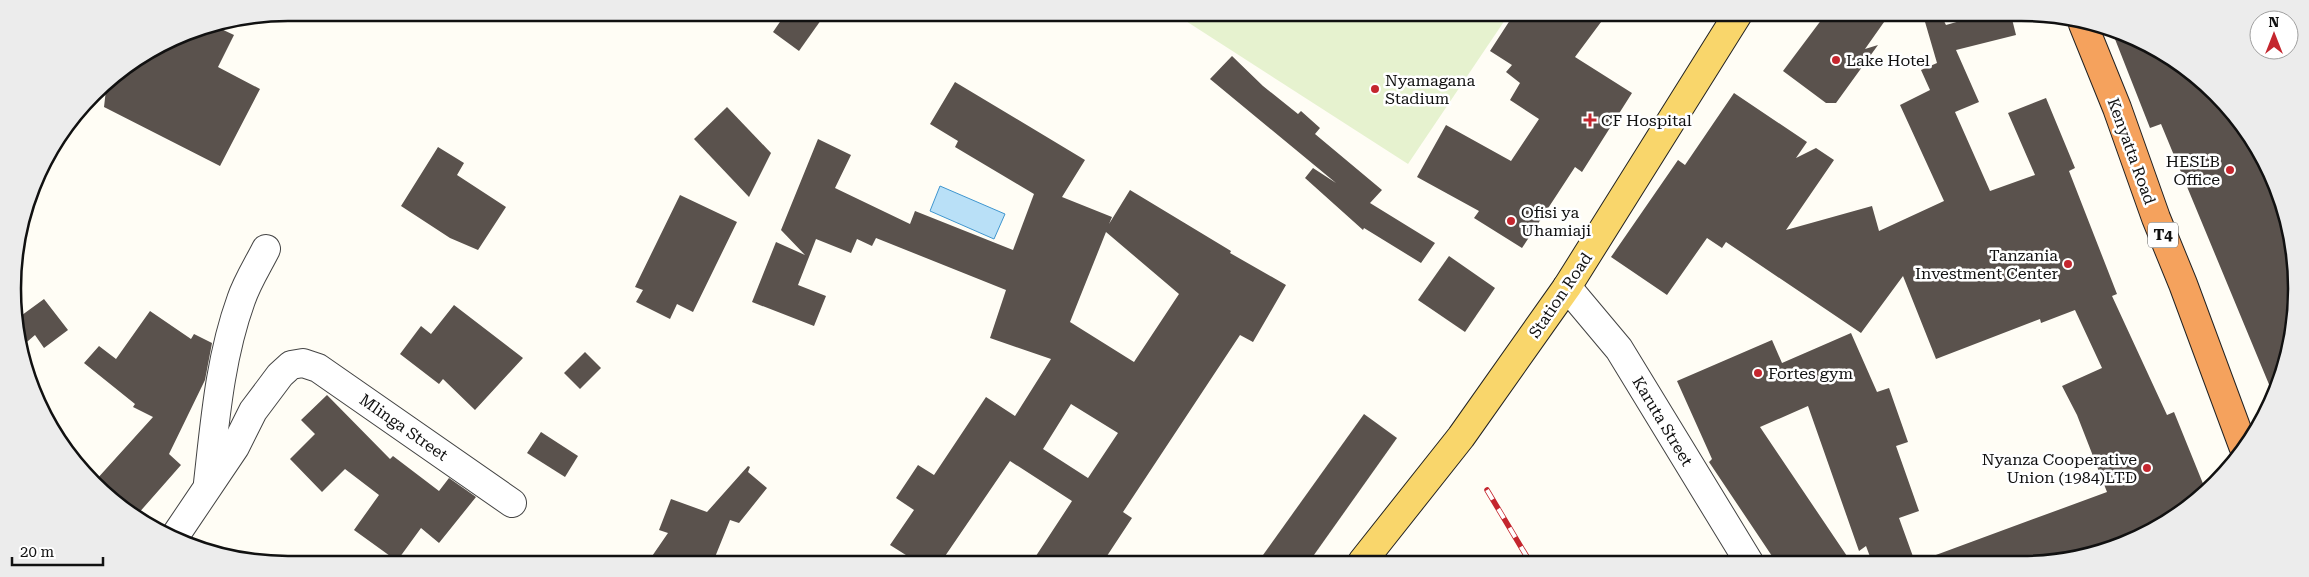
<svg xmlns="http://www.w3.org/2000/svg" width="2309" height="577" viewBox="0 0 2309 577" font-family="'Roboto Serif',serif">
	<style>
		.pitch { fill: #e6f2cf }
		.water { fill: #b9e0f7; stroke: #3f96cf }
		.building { fill: #5a524d; fill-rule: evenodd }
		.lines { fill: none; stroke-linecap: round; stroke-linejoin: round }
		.minor-casing { stroke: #444; stroke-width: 30 }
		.major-casing { stroke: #222; stroke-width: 30 }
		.highway-casing { stroke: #222; stroke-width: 30 }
		.minor { stroke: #fff; stroke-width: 28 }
		.major { stroke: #f9d66b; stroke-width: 28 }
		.highway { stroke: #f5a25d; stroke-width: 28 }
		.rail-casing { stroke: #c4262e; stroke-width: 5.5 }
		.rail { stroke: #fff; stroke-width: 4; stroke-dasharray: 11; stroke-linecap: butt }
		.poi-dot { fill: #c4262e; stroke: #fff; stroke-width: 2 }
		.labels { text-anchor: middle; stroke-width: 5; stroke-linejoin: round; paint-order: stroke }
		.shield { fill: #fff; stroke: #585858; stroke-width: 1 }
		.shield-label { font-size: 15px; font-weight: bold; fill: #111 }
		.poi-label { font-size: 16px; fill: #111; stroke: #fff; text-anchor: start }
		.street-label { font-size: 16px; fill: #111; stroke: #fff }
		.rim { fill: none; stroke: #111; stroke-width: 2.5 }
	</style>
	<rect width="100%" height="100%" fill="#fffdf5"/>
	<path class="pitch" d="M1175,14H1509L1408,164Z"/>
	<path class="water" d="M940,186L1005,214L994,239L930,211Z"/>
	<g class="building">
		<path d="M786,13H826L799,51L773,32Z"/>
		<path d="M1514,14H1607L1575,57L1632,93L1582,172L1575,167L1522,248L1474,218L1479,211L1417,177L1446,125L1511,161L1539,119L1510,100L1520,83L1506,72L1512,65L1490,51Z"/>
		<path d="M1825,15H1889L1865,49L1878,45L1836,103H1826L1783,71Z"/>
		<path d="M1923,15H1941L1946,25L1960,21L1959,15H2011L2016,35L1956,50L1979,102L1955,112L1990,191L2035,175L2008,113L2046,98L2075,168L2069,171L2117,294L2112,296L2167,415L2174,412L2206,491L2142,536L2056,562H1926L1925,559L2107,492L2077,415L2062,386L2102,368L2075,310L2041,323L2040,319L1936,359L1903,276L1861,333L1726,242L1722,248L1707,238L1667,295L1611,257L1678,160L1685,165L1734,93L1807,142L1796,158L1816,148L1834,160L1786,230L1872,206L1879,231L1944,201L1900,105L1930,90L1921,70L1937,63Z"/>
		<path d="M217,27L234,35L218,67L260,89L220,166L104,107L107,81L183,33Z"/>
		<path d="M2113,34L2159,50L2240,121L2287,217L2294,325L2273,394L2161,124L2150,128Z"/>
		<path d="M1232,56L1263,86L1298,114L1301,111L1320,128L1315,134L1382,190L1370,203L1435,243L1421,263L1364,228L1363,230L1305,178L1313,168L1336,183L1210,79Z"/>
		<path d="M955,82L1085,160L1062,197L1112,217L1109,224L1130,190L1231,251L1230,253L1286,285L1253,342L1240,335L1123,512L1132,518L1103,562H1032L1072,501L1010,461L941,562H917L890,545L914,510L896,498L918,465L934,475L986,397L1015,416L1051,359L990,338L1006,290L876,238L872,246L857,239L851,253L816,239L798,285L826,296L814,326L752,302L776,242L805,255L781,230L818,139L851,155L835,188L910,224L915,211L1013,250L1034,194L955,147L958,141L930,124ZM1106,232L1179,294L1134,362L1070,322ZM1071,404L1118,433L1088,478L1043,449Z"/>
		<path d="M727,107L771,153L749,197L694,139Z"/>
		<path d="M438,147L464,163L457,175L506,207L478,250L450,238L401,206Z"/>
		<path d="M680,195L737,222L693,312L677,304L670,319L636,302L643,290L635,287Z"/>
		<path d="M1449,256L1495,288L1465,332L1418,300Z"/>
		<path d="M44,299L68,330L44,348L35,335L21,347L18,318Z"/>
		<path d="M454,305L523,358L475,410L443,379L439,384L400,354L421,326L431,334Z"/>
		<path d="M150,311L191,339L194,334L212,343L205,380L169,454L181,465L137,515L96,480L153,417L133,407L135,404L84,363L99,346L116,359Z"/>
		<path d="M1851,333L1877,392L1889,388L1908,442L1896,446L1919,511L1899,518L1915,562H1872L1866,546L1859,551L1808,406L1760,427L1851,562H1776L1709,462L1712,459L1677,381L1772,340L1782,363Z"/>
		<path d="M585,352L601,368L580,389L564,373Z"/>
		<path d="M327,395L390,459L393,456L439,491L449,478L476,497L439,543L421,528L397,561L354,530L379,495L345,469L322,492L290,459L315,434L301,420Z"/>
		<path d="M1364,414L1397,438L1309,562H1258Z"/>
		<path d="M541,432L578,456L565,477L527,453Z"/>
		<path d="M748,466L750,467L748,472L767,488L739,523L730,520L713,562H648L668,533L659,530L671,499L707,512Z"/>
	</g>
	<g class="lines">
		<g class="minor-casing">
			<g id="minor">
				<path d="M1567,287L1619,349L1749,562"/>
				<path d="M208,483C215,421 220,358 241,300C247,282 258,265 266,249"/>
				<path d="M175,536L235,447L253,411L280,375L291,365L303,363L318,368L512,503"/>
			</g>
		</g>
		<g class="major-casing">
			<path id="major" d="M1362,562L1461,437L1567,287L1738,14"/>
		</g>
		<g class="highway-casing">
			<path id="highway" d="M2083,24L2117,108L2156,218L2183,284L2243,446"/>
		</g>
		<use href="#minor" class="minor"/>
		<use href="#major" class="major"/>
		<use href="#highway" class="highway"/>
		<g class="rail-casing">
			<path id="rail" d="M1487,490L1530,562"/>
		</g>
		<use href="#rail" class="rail"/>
	</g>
	<g class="poi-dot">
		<circle cx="1836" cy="60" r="5"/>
		<circle cx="1375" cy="89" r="5"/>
		<path d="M1587.5 112.5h5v5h5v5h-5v5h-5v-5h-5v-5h5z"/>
		<circle cx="2230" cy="170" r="5"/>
		<circle cx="1511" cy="221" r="5"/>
		<circle cx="2068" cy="264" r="5"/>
		<circle cx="1758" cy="373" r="5"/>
		<circle cx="2147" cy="468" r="5"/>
	</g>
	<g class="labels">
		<rect class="shield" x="2148" y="222.5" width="30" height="25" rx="4"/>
		<g class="shield-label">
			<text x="2163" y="240">T4</text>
		</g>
		<g class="poi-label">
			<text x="1846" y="66">Lake Hotel</text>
			<text x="1385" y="86">Nyamagana<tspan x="1385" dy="18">Stadium</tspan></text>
			<text x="1601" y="126">CF Hospital</text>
			<text x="2220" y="167" text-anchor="end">HESLB<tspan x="2220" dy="18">Office</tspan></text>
			<text x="1521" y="218">Ofisi ya<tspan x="1521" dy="18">Uhamiaji</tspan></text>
			<text x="2058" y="261" text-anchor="end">Tanzania<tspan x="2058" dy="18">Investment Center</tspan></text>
			<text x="1768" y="379">Fortes gym</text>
			<text x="2137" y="465" text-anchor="end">Nyanza Cooperative<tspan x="2137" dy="18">Union (1984)LTD</tspan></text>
		</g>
		<g class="street-label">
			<text transform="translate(2132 151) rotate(70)" y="6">Kenyatta Road</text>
			<text transform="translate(1560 295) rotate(-56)" y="6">Station Road</text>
			<text transform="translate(1663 421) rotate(59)" y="6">Karuta Street</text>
			<text transform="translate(404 427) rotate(35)" y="6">Mlinga Street</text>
		</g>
	</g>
	<path d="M0 0H2309V577H0ZM288 21H2021A267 267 0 0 1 2288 288V289A267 267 0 0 1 2021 556H288A267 267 0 0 1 21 289V288A267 267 0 0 1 288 21Z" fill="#ececec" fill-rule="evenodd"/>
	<path class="rim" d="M288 21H2021A267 267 0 0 1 2288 288V289A267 267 0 0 1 2021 556H288A267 267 0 0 1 21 289V288A267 267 0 0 1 288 21Z"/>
	<g transform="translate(2274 35)"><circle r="24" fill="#ffffff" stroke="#a0a0a0"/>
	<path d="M0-4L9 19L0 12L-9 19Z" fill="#c4262e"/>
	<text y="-8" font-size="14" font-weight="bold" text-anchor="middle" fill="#111111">N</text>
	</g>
	<path d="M12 557v8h91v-8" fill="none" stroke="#111111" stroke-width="2.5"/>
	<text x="20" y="557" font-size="15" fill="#111111" stroke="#ffffff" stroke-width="4" paint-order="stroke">20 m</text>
</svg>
